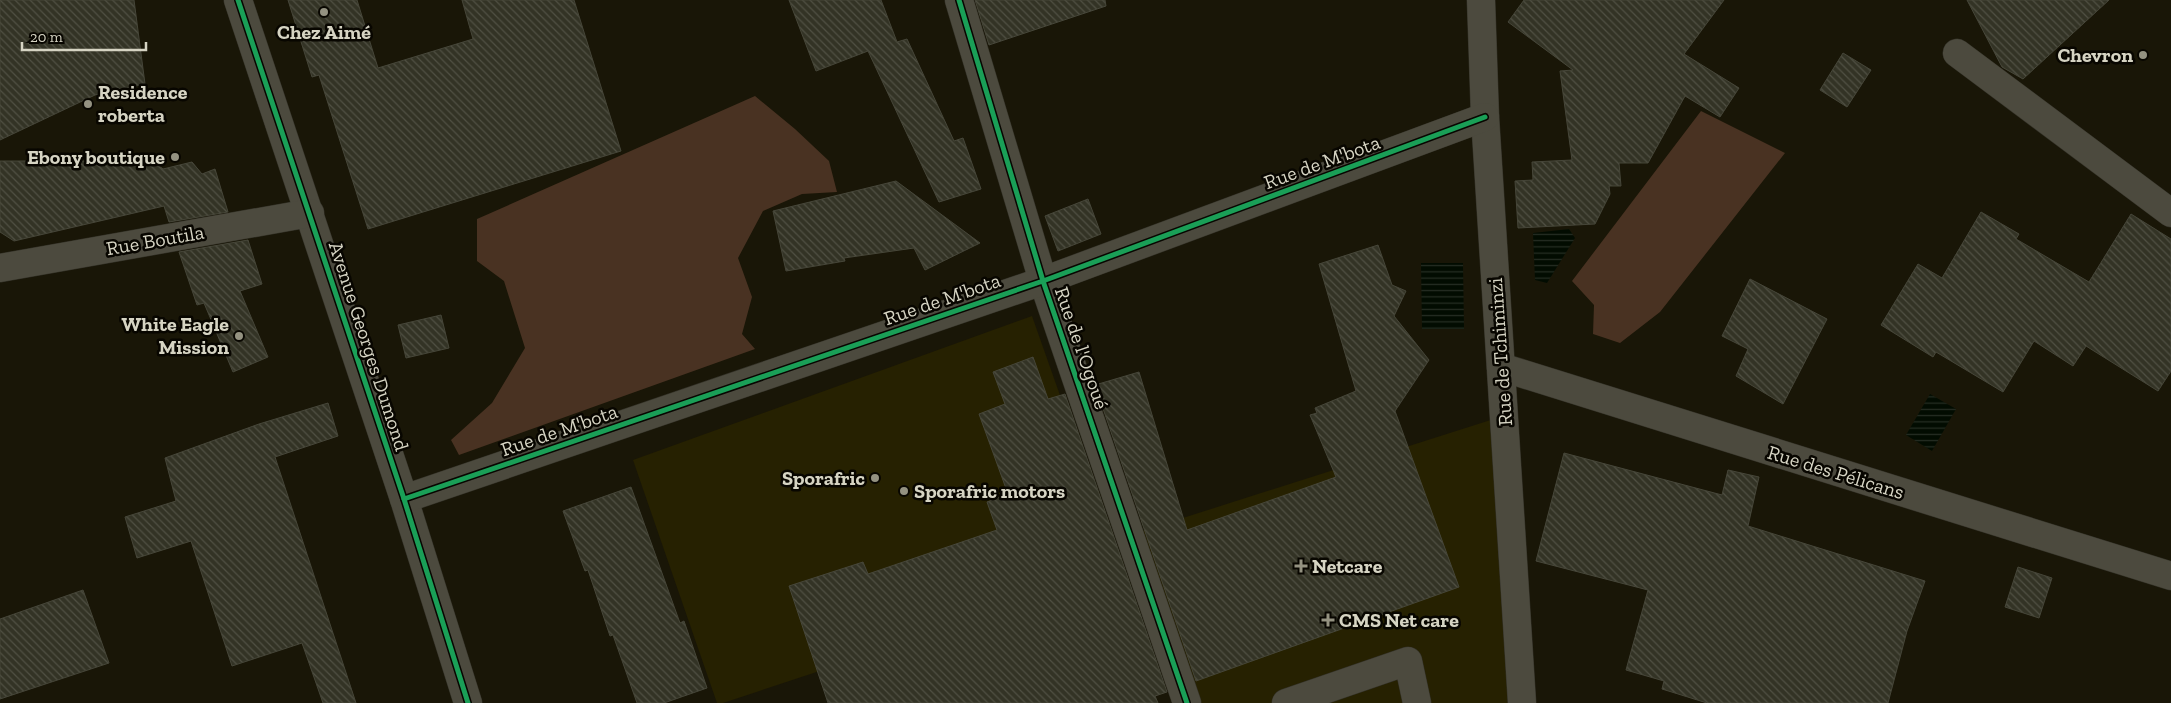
<svg xmlns="http://www.w3.org/2000/svg" width="2171" height="703" viewBox="0 0 2171 703" font-family="'Zilla Slab',serif">
	<style>
		.built { fill: #262101 }
		.green { fill: #493222 }
		.water { fill: url(#water-rules) }
		.building { fill: url(#building-back-hatch); stroke: #464639 }
		.lines { fill: none; stroke-linecap: round; stroke-linejoin: round }
		.minor-casing { stroke: #333127; stroke-width: 29 }
		.minor { stroke: #4c4a3e; stroke-width: 28 }
		.cycleway-casing { stroke: #080600; stroke-width: 8 }
		.cycleway { stroke: #1a9f57; stroke-width: 5 }
		.poi-dot { fill: #949281; stroke: #080600; stroke-width: 2 }
		.labels { text-anchor: middle; stroke-width: 5; stroke-linejoin: round; paint-order: stroke }
		.poi-label { font-size: 20px; font-weight: bold; fill: #d6d4c3; stroke: #080600; text-anchor: end }
		.street-label { font-size: 20px; fill: #d6d4c3; stroke: #080600 }
	</style>
	<defs>
		<pattern id="water-rules" width="6" height="5" patternUnits="userSpaceOnUse" patternTransform="scale(1.25)"><rect width="6" height="5" fill="#020c01"/><path d="M0 2.5h6" fill="none" stroke="#262e24"/></pattern>
		<pattern id="building-back-hatch" width="6" height="6" patternUnits="userSpaceOnUse" patternTransform="scale(1.25)"><rect width="6" height="6" fill="#333325"/><path d="M-1 5l2 2M0 0l6 6M5-1l2 2" fill="none" stroke="#505043"/></pattern>
	</defs>
	<rect width="100%" height="100%" fill="#191607"/>
	<g class="built">
		<path d="M1032,316L1122,571L723,703H717L633,460Z"/>
		<path d="M1497,418L1510,703H1178L1120,538Z"/>
	</g>
	<g class="green">
		<path d="M755,96L795,129L829,161L837,192L802,194L763,211L738,258L752,297L742,334L755,349L459,455L451,440L492,403L525,348L504,281L477,261V219Z"/>
		<path d="M1701,111L1785,153L1660,312L1620,343L1593,334L1594,305L1572,281Z"/>
	</g>
	<g class="water">
		<path d="M1569,229L1575,238L1547,283L1535,280L1533,233Z"/>
		<path d="M1421,263H1463L1464,329H1422Z"/>
		<path d="M1930,394L1956,409L1932,451L1906,435Z"/>
	</g>
	<g class="building">
		<path d="M0,0H134L145,84L95,95L0,140Z"/>
		<path d="M288,0H357L378,68L473,39L462,0H574L621,151L368,229L319,75L312,77Z"/>
		<path d="M789,0H881L897,42L907,39L954,141L963,138L981,189L939,202L868,51L816,71Z"/>
		<path d="M975,0H1105L1106,6L989,45Z"/>
		<path d="M1524,0H1724L1684,54L1739,88L1720,117L1685,96L1648,163H1619L1621,186H1609L1610,194L1595,224L1518,228L1515,181L1533,180L1532,162L1572,160L1560,71L1573,70L1508,22Z"/>
		<path d="M1967,0H2109L2023,79L2002,67Z"/>
		<path d="M1843,53L1871,70L1847,107L1820,90Z"/>
		<path d="M0,161H153L163,169L192,162L202,174L215,169L228,212L169,222L164,206L14,241L0,232Z"/>
		<path d="M896,181L980,243L925,270L914,248L844,258L845,261L786,271L773,211Z"/>
		<path d="M1088,199L1101,234L1058,251L1045,216Z"/>
		<path d="M1981,212L2019,234L2016,239L2089,282L2131,214L2171,239V371L2158,391L2086,346L2073,366L2034,341L2003,392L1936,352L1933,357L1881,325L1918,264L1942,278Z"/>
		<path d="M248,240L262,284L240,291L268,357L233,372L204,303L197,305L179,252Z"/>
		<path d="M1378,245L1392,285L1406,291L1394,316L1429,360L1395,411L1459,587L1196,681L1095,385L1139,372L1187,530L1336,477L1310,415L1317,413L1315,408L1356,391L1319,264Z"/>
		<path d="M1750,279L1827,319L1783,404L1736,376L1748,349L1722,336Z"/>
		<path d="M441,315L449,348L406,358L398,325Z"/>
		<path d="M1033,357L1048,399L1065,394L1167,692L1155,696L1158,703H828L789,586L863,562L868,574L997,530L987,502L1008,494L979,414L1005,404L993,372Z"/>
		<path d="M328,403L338,436L275,457L356,703H323L302,643L232,666L191,541L137,558L125,517L176,501L165,458L259,424Z"/>
		<path d="M1564,453L1722,495L1728,470L1759,477L1748,526L1925,581L1907,631L1888,703H1707L1662,689L1664,681L1626,670L1648,590L1536,561Z"/>
		<path d="M631,487L680,623L684,621L707,688L664,703H637L613,635L610,636L588,570L585,571L563,511Z"/>
		<path d="M2018,567L2052,578L2039,618L2005,607Z"/>
		<path d="M83,590L109,663L0,699V619Z"/>
	</g>
	<g class="lines">
		<g class="minor-casing">
			<g id="minor">
				<path d="M238,0L404,499L468,703"/>
				<path d="M959,0L1043,281L1187,703"/>
				<path d="M1481,0L1485,117L1522,703"/>
				<path d="M1957,53L2171,213"/>
				<path d="M0,268L310,213"/>
				<path d="M1501,367L2171,576"/>
				<path d="M404,499L1043,281L1485,117"/>
				<path d="M1286,703L1408,661L1417,703"/>
			</g>
		</g>
		<use href="#minor" class="minor"/>
		<g class="cycleway-casing">
			<g id="cycleway">
				<path d="M238,0L404,499L468,703"/>
				<path d="M959,0L1043,281L1187,703"/>
				<path d="M404,499L1043,281L1485,117"/>
			</g>
		</g>
		<use href="#cycleway" class="cycleway"/>
	</g>
	<g class="poi-dot">
		<circle cx="324" cy="12" r="5"/>
		<circle cx="2143" cy="55" r="5"/>
		<circle cx="88" cy="104" r="5"/>
		<circle cx="175" cy="157" r="5"/>
		<circle cx="239" cy="336" r="5"/>
		<circle cx="875" cy="478" r="5"/>
		<circle cx="904" cy="491" r="5"/>
		<path d="M1298.5 558.5h5v5h5v5h-5v5h-5v-5h-5v-5h5z"/>
		<path d="M1325.5 612.5h5v5h5v5h-5v5h-5v-5h-5v-5h5z"/>
	</g>
	<g class="labels">
		<g class="poi-label">
			<text x="324" y="39" text-anchor="middle">Chez Aimé</text>
			<text x="2133" y="62">Chevron</text>
			<text x="98" y="99" text-anchor="start">Residence<tspan x="98" dy="23">roberta</tspan></text>
			<text x="165" y="164">Ebony boutique</text>
			<text x="229" y="331">White Eagle<tspan x="229" dy="23">Mission</tspan></text>
			<text x="865" y="485">Sporafric</text>
			<text x="914" y="498" text-anchor="start">Sporafric motors</text>
			<text x="1312" y="573" text-anchor="start">Netcare</text>
			<text x="1339" y="627" text-anchor="start">CMS Net care</text>
		</g>
		<g class="street-label">
			<text transform="translate(1322 162) rotate(-20)" y="7">Rue de M'bota</text>
			<text transform="translate(155 240) rotate(-10)" y="7">Rue Boutila</text>
			<text transform="translate(942 299) rotate(-19)" y="7">Rue de M'bota</text>
			<text transform="translate(369 346) rotate(72)" y="7">Avenue Georges Dumond</text>
			<text transform="translate(1082 348) rotate(71)" y="7">Rue de l'Ogoué</text>
			<text transform="translate(1500 352) rotate(-94)" y="7">Rue de Tchiminzi</text>
			<text transform="translate(559 430) rotate(-19)" y="7">Rue de M'bota</text>
			<text transform="translate(1836 472) rotate(17)" y="7">Rue des Pélicans</text>
		</g>
	</g>
	<path d="M22 42v8h124v-8" fill="none" stroke="#d6d4c3" stroke-width="2.5"/>
	<text x="30" y="42" font-size="15" fill="#d6d4c3" stroke="#080600" stroke-width="4" paint-order="stroke">20 m</text>
</svg>
